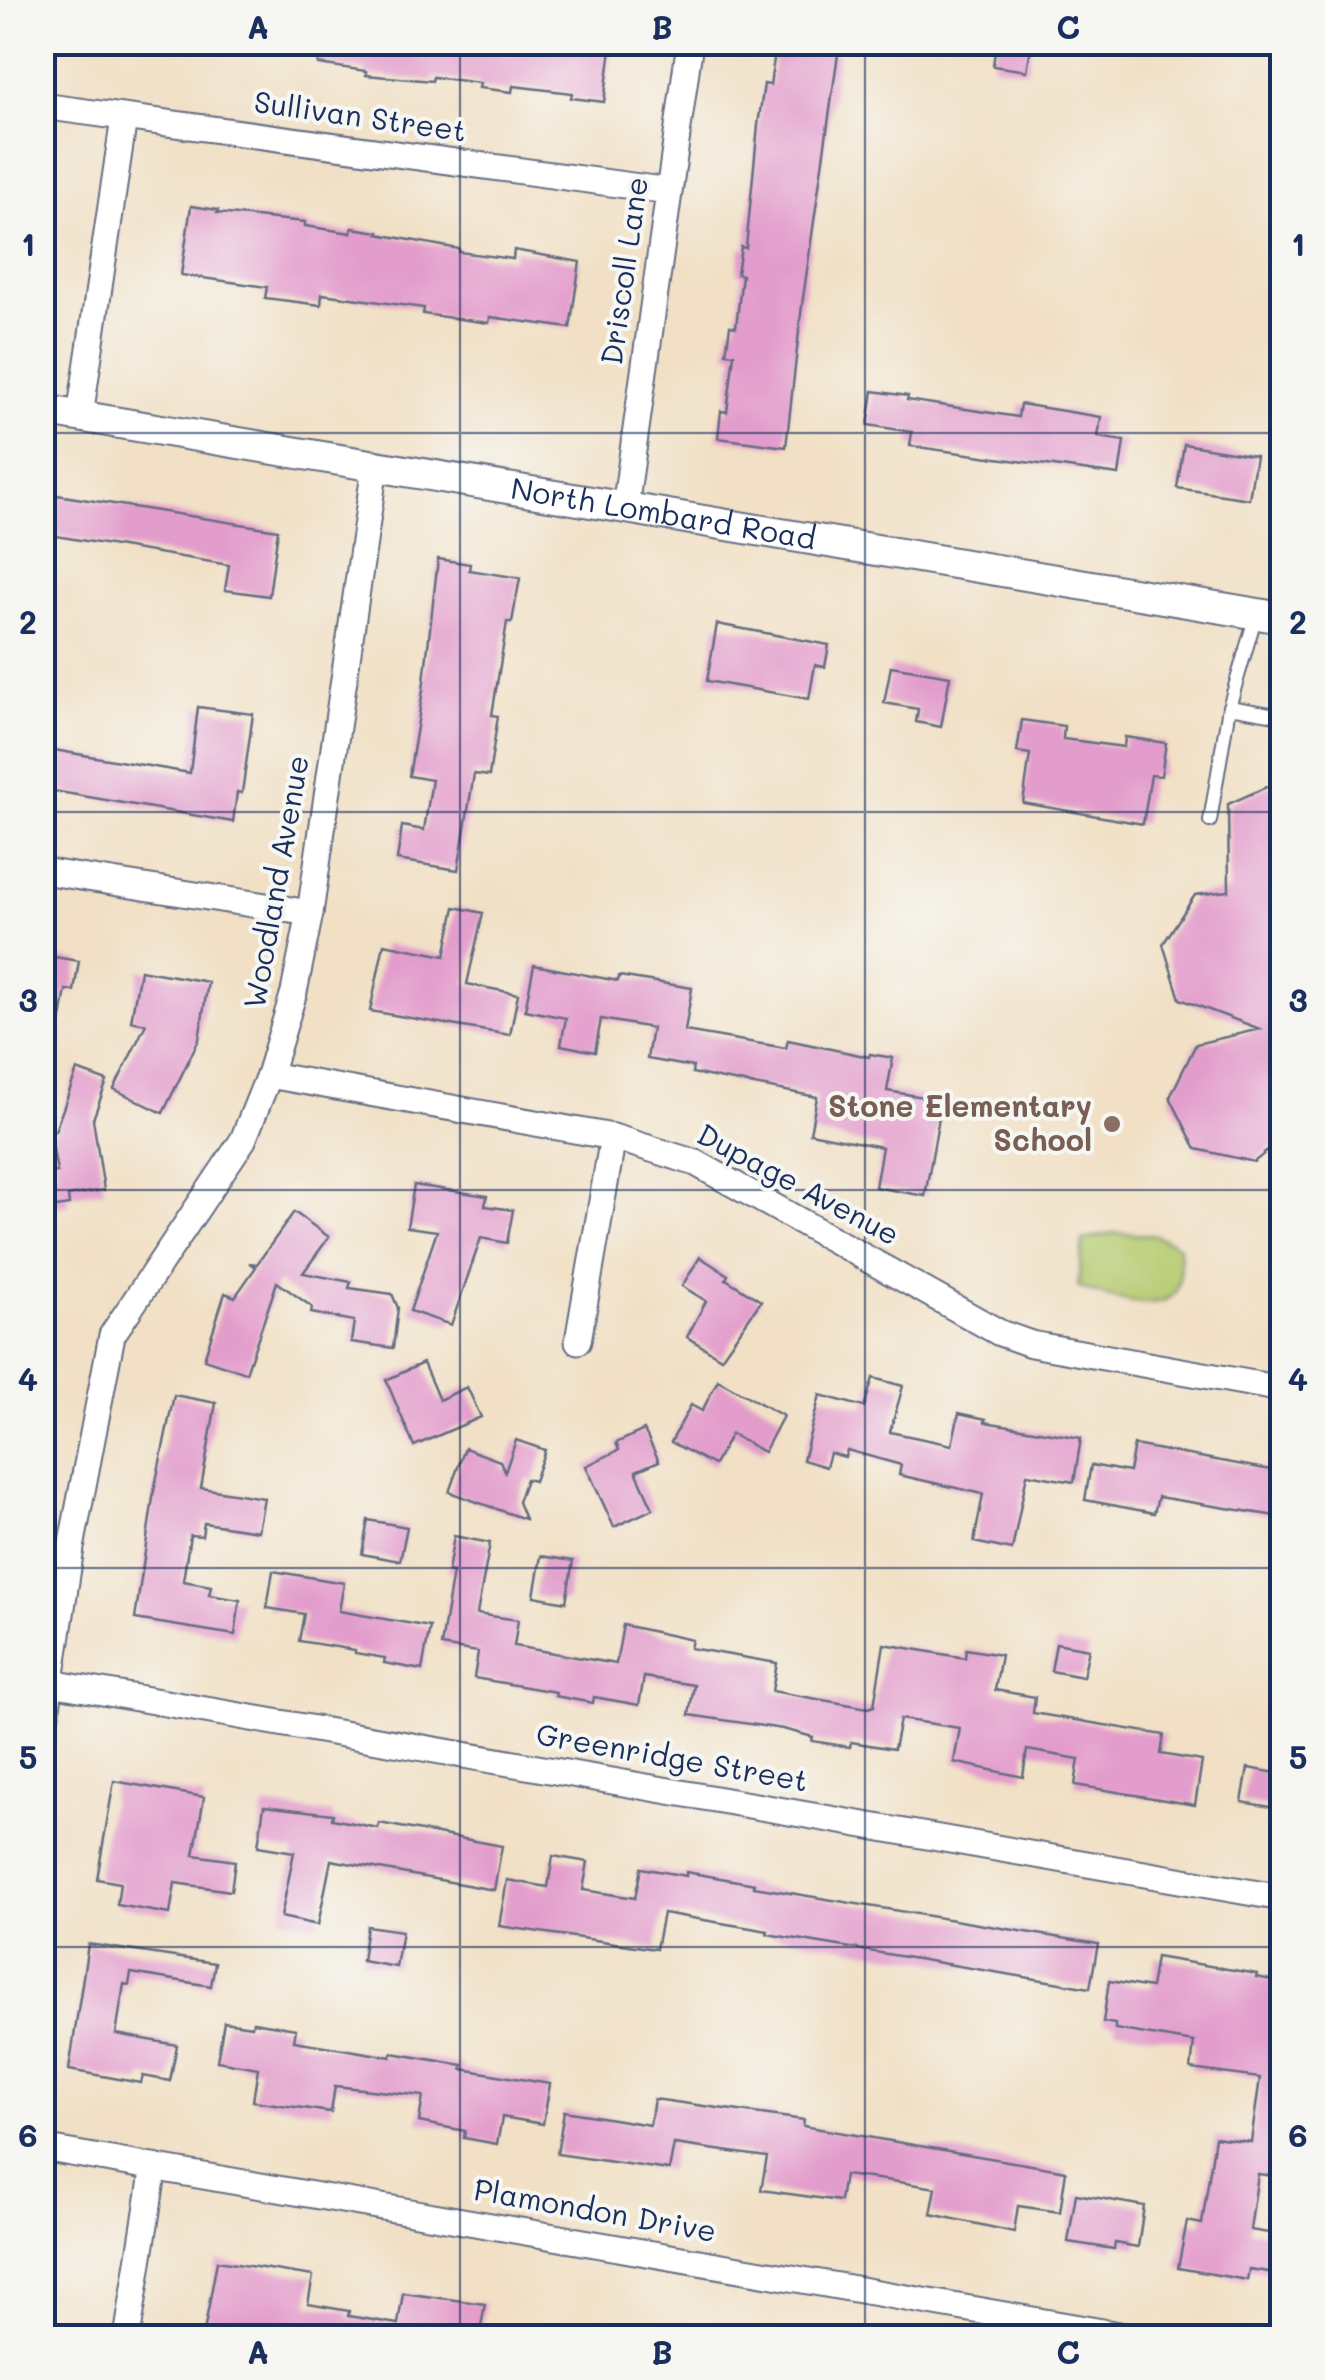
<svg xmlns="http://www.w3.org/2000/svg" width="1325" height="2380" viewBox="0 0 1325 2380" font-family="Mali,sans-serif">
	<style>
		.green { fill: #b5ca6e; stroke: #687c66; stroke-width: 2.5 }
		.building { fill: #e39dcc }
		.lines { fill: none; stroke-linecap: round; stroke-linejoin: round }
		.service-casing { stroke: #666d82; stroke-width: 16 }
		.minor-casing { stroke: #666d82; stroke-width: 29 }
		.tertiary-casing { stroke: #666d82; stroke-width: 34 }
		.service { stroke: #fff; stroke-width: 12 }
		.minor { stroke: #fff; stroke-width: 25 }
		.tertiary { stroke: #fff; stroke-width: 30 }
		.grid { fill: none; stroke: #1b2f5e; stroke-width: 2.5; stroke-opacity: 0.55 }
		.education-dot { fill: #8d6e63; stroke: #f6f6f2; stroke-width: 4 }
		.labels { text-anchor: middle; stroke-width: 8; stroke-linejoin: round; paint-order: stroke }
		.street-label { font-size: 30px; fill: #1b2f5e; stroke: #f6f6f2 }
		.education-label { font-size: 30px; font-weight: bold; fill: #785e54; stroke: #f6f6f2; text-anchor: end }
		.neatline { fill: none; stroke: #1b2f5e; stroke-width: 4 }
		.grid-label { font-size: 32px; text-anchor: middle; font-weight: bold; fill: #1b2f5e }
	</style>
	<rect width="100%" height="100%" fill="#f6f6f2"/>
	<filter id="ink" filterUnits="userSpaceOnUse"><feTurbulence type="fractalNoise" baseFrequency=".01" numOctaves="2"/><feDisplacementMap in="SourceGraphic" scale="20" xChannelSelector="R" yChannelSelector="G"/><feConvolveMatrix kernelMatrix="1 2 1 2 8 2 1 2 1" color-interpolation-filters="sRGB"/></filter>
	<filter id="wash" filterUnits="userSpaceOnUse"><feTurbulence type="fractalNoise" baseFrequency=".0048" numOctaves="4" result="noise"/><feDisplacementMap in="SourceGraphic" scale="40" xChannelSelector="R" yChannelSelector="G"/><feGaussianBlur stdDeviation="2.25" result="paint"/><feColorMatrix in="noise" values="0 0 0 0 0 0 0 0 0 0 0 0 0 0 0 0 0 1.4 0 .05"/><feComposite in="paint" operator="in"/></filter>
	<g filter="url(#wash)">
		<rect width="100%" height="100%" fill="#f1e0c5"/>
		<path class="green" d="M1114,1233L1155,1235L1179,1246C1179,1259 1181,1276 1177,1288C1167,1318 1098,1295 1078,1286L1083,1240Z"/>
		<g id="blocks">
			<g class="building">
				<path d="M320,42H612L604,102L571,98L572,93L513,86L512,92L479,88L480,83L433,77L432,81L366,75V71L318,64Z"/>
				<path d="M996,42H1032L1027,71L993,66Z"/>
				<path d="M776,46L838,54L802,305L786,447L718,438L721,411L727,412L734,354L726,353L730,326L736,327L742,275L737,274L741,247L746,248L758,125L764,84L770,85Z"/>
				<path d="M191,206L218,210L217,213L305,222V226L351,233L352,228L379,232L378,234L459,249V252L513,259L514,250L580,262L570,328L490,317L489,323L423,314L424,308L322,294L321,305L265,298L267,287L181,275Z"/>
				<path d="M873,391L908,396L907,400L1018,417L1020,404L1101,417L1098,437L1124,441L1119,475L910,446L912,432L868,425Z"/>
				<path d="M1184,444L1256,456L1249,499L1177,488Z"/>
				<path d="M57,495L278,530L269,596L225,590L229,565L50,535Z"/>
				<path d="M438,559L470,564L469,570L520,578L512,622H507L492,715L498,716L489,776L474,774L458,870L397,860L402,826L424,830L432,780L409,776L423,690Z"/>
				<path d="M717,624L829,645L825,667L815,665L809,699L707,681Z"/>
				<path d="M891,666L950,676L941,727L916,722L918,709L884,703Z"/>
				<path d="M198,707L253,714L242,793L237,792L233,822L42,789V748L190,773Z"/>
				<path d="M1022,720L1064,726L1063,739L1124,747L1125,737L1166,743L1161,776L1151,775L1143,824L1023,803L1030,754L1017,752Z"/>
				<path d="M1282,780V1139L1254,1162L1196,1149L1170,1097L1196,1044L1260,1029L1180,999L1163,944L1195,895L1229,891L1228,804Z"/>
				<path d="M455,907L483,913L467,984L518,994L510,1035L370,1011L384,944L445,956Z"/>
				<path d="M42,955L79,961L74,991L66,990L55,1052L42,1051Z"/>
				<path d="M534,965L618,981L619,976L692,988L685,1031L786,1048L788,1040L869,1057L870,1054L893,1058L887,1091L942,1100L925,1196L875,1187L882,1147L810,1133L817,1097L692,1073L693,1067L647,1059L652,1028L601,1019L595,1052L561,1045L566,1018L525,1010Z"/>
				<path d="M140,970L208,982L199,1039L163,1113L114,1089L146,1024L131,1021Z"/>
				<path d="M77,1070L107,1081L93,1119L104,1190L68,1196L69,1205L42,1209V1174L57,1172L50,1132L55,1131Z"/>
				<path d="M414,1185L487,1196L485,1206L513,1210L507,1243L481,1238L451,1325L410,1311L437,1231L407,1227Z"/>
				<path d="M294,1212L329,1237L303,1273L351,1282L349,1288L392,1294L398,1308L393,1348L351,1342L354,1321L311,1313L312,1307L277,1282L246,1373L204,1359L225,1293L235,1297L256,1267L249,1263L257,1264Z"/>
				<path d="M700,1257L728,1275L726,1279L761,1301L721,1358L687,1337L706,1301L682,1286Z"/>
				<path d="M423,1363L439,1400L467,1387L481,1417L414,1446L386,1380Z"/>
				<path d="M873,1378L903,1386L890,1432L952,1445L959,1413L986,1419L985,1422L1081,1438L1074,1482L1027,1474L1012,1550L974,1542L983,1494L899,1475L901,1465L847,1450L845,1457L830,1453L826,1467L803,1460L820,1395L864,1407Z"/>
				<path d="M718,1380L783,1416L764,1452L731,1434L714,1465L671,1442L691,1405L702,1411Z"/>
				<path d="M174,1395L216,1403L201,1488L264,1498L258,1531L204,1523L202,1536L190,1535L183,1581L211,1586L209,1595L240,1600L235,1635L135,1619L154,1491Z"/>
				<path d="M644,1430L659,1461L636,1471L653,1509L614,1527L586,1466L619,1450L616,1443Z"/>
				<path d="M516,1440L545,1450L534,1481L526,1479L518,1502L525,1519L449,1492L465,1448L500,1461L505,1472Z"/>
				<path d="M1134,1445L1282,1472V1517L1158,1497L1154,1513L1085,1500L1091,1465L1129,1472Z"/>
				<path d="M368,1520L407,1527L400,1561L362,1554Z"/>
				<path d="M454,1536L490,1543L477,1614L518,1620L514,1646L616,1664L623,1625L692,1640L690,1648L777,1663L772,1691L868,1708L874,1706L884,1644L965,1658L966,1649L1001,1655L995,1690L1035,1697L1033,1713L1164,1735L1161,1754L1202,1761L1195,1805L1075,1785L1079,1759L1027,1750L1023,1777L954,1762L960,1728L900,1719L894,1749L851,1742L850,1747L812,1741L813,1737L783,1729L689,1715L694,1685L644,1677L639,1705L594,1697L593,1703L555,1696L556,1692L474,1678L478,1652L441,1646L453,1572L448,1571Z"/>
				<path d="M541,1556L573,1561L566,1602L534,1596Z"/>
				<path d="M273,1571L344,1583L339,1611L430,1627L422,1670L384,1663L385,1658L355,1653V1650L299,1641L304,1614L267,1608Z"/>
				<path d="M1056,1643L1089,1649L1083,1677L1051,1671Z"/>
				<path d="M1248,1768L1282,1774V1809L1242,1802Z"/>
				<path d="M114,1781L204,1797L194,1855L235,1861L231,1891L175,1883L170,1914L117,1905L120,1883L97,1879Z"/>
				<path d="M264,1806L333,1814L332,1819L378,1828L379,1823L502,1846L494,1890L331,1860L318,1925L281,1917L294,1852L258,1846Z"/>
				<path d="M553,1856L588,1862L583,1890L635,1898L641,1868L686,1876V1872L755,1884L754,1887L1098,1944L1090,1988L767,1934L768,1931L663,1913L656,1949L499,1926L507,1880L548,1887Z"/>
				<path d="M367,1926L402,1931L396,1967L362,1961Z"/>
				<path d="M88,1944L215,1963L211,1986L131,1973L129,1985L124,1984L116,2034L177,2045L170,2081L143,2076L141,2083L69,2070Z"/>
				<path d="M1156,1957L1257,1974L1256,1977L1282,1982V2177L1258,2174L1250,2230L1281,2235L1275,2273L1249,2269L1247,2280L1178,2268L1187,2221L1202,2224L1215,2137L1251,2142L1260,2078L1191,2069L1194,2042L1115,2029V2024L1103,2022L1109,1981L1151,1988Z"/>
				<path d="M224,2022L252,2026L253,2022L296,2029L294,2041L391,2057L392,2053L463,2065L462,2069L550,2084L543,2124L502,2117L497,2144L464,2138L465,2131L419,2122L423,2096L335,2086L331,2112L253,2101L258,2068L217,2061Z"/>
				<path d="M654,2099L804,2120L803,2126L1066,2171L1060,2212L1018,2206L1014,2232L931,2214L936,2188L886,2180L844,2175L840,2201L761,2190L767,2157L674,2144L669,2170L557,2154L564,2111L650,2125Z"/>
				<path d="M1076,2194L1144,2206L1138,2247L1115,2243L1114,2249L1068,2242Z"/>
				<path d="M217,2261L313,2276L308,2304L349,2311L348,2316L398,2324L403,2293L485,2304L479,2338H203Z"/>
			</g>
		</g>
	</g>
	<g filter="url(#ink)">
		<use href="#blocks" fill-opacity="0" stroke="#666d82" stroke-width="2.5"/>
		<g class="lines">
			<g class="service-casing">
				<g id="service">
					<path d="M1229,707L1282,716"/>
					<path d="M1210,821L1229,707L1256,615"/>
				</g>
			</g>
			<g class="minor-casing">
				<g id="minor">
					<path d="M42,106L669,191"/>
					<path d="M80,416L124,118"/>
					<path d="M625,508L690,42"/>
					<path d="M42,871L310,913"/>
					<path d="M269,1075L613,1137L696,1163L1000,1333L1031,1344L1282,1389"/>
					<path d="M578,1341L613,1137"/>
					<path d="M51,1683L1282,1898"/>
					<path d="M42,1740L71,1548L112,1335L243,1140L269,1075L294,992L310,913L375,466"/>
					<path d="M42,2148L1137,2338"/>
					<path d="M127,2338L154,2167"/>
				</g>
			</g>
			<g class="tertiary-casing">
				<g id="tertiary">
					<path id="s1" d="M42,410L1282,618"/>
				</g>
			</g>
			<use href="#service" class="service"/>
			<use href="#minor" class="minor"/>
			<use href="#tertiary" class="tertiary"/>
		</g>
	</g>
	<path class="grid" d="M460,42V2338M865,42V2338M42,433H1282M42,812H1282M42,1190H1282M42,1568H1282M42,1947H1282"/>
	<circle class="education-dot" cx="1112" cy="1124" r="10"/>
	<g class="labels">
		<g class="street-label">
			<text transform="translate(360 117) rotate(8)" y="10">Sullivan Street</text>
			<text transform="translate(625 271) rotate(-82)" y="10">Driscoll Lane</text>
			<text dy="10" stroke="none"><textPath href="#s1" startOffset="630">North Lombard Road</textPath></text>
			<text transform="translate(277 882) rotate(-80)" y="10">Woodland Avenue</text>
			<text transform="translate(798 1185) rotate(28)" y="10">Dupage Avenue</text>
			<text transform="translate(672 1758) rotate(10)" y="10">Greenridge Street</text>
			<text transform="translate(595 2211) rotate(10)" y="10">Plamondon Drive</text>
		</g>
		<g class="education-label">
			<text x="1092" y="1117">Stone Elementary<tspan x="1092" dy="34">School</tspan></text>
		</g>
	</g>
	<rect width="1325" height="2380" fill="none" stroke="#f6f6f2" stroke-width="110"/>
	<rect x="55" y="55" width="1215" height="2270" class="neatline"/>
	<g class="grid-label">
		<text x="258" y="39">A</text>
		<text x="662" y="39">B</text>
		<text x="1068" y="39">C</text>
		<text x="28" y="256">1</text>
		<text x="1298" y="256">1</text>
		<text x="28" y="634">2</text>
		<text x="1298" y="634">2</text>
		<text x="28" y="1012">3</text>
		<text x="1298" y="1012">3</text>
		<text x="28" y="1391">4</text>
		<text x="1298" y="1391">4</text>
		<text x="28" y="1769">5</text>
		<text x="1298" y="1769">5</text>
		<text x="28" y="2147">6</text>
		<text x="1298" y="2147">6</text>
		<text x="258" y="2364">A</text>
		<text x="662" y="2364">B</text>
		<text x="1068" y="2364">C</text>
	</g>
</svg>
